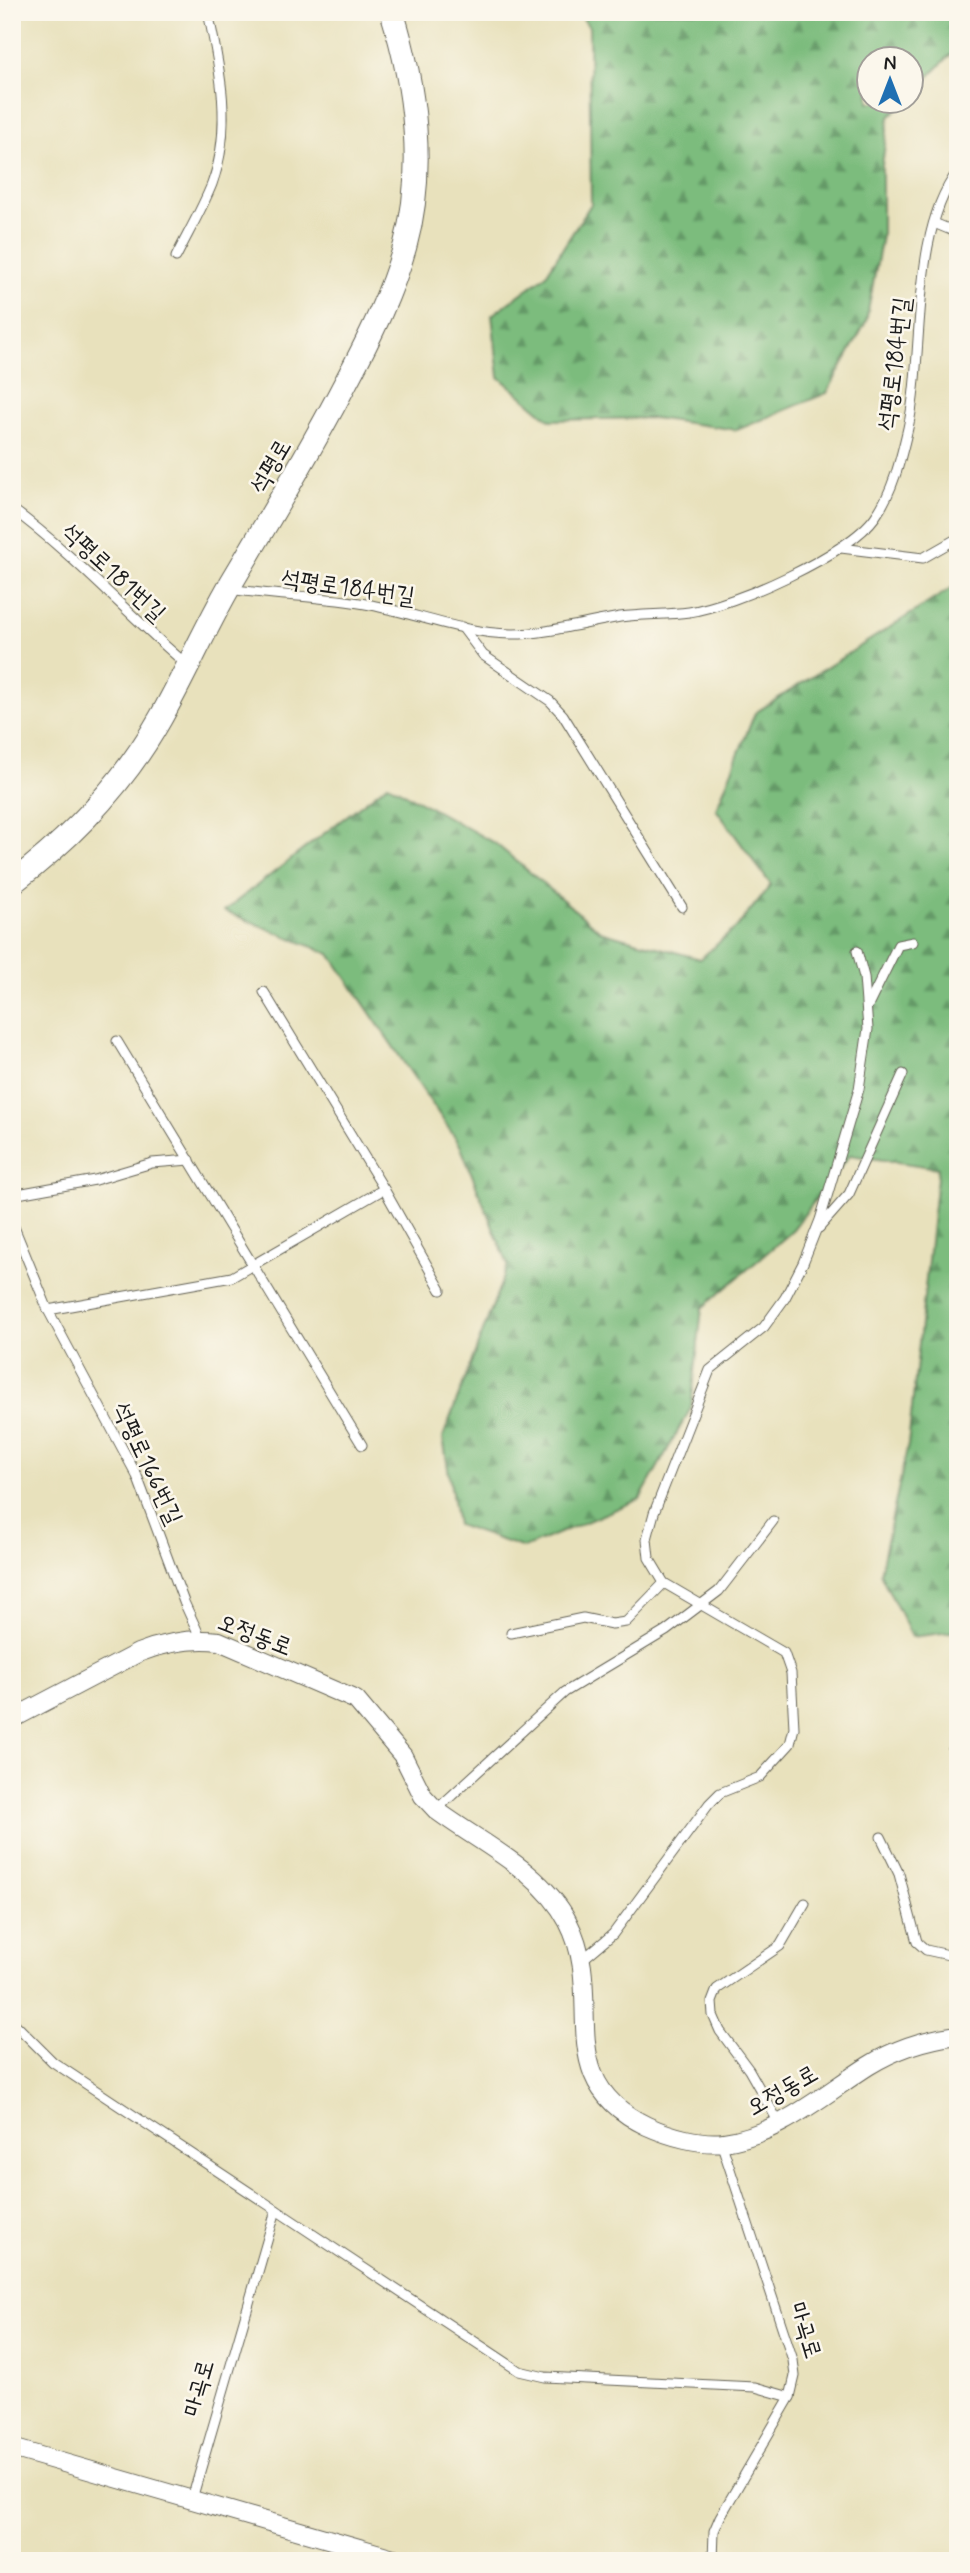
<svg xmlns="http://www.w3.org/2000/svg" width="970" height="2573" viewBox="0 0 970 2573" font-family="Mynerve,'Poor Story',sans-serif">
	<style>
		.forest { fill: url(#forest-firs); stroke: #4c6c4c; stroke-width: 2 }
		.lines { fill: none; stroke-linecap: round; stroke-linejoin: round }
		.service-casing { stroke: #636154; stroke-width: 11 }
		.minor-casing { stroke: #636154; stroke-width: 20 }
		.tertiary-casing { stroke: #636154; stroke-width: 25 }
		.service { stroke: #fff; stroke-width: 9 }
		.minor { stroke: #fff; stroke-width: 18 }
		.tertiary { stroke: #fff; stroke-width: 23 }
		.labels { text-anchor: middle; stroke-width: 5; stroke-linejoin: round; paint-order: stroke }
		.street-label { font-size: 24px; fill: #1c1c1c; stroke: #fbf7ec }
	</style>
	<defs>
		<pattern id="forest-firs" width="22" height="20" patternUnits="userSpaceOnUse" patternTransform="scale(1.75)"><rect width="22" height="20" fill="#7bbc7d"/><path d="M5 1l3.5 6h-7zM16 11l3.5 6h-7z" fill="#649866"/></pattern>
	</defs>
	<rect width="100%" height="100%" fill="#fbf7ec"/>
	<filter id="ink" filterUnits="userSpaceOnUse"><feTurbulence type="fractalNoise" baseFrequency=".0143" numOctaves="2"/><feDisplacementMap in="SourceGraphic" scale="14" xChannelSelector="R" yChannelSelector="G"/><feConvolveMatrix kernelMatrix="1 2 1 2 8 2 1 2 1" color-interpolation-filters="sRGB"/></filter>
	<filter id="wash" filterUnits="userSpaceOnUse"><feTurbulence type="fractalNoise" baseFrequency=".00686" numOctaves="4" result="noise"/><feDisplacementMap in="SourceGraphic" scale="28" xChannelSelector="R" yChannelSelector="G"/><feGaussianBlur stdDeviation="1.57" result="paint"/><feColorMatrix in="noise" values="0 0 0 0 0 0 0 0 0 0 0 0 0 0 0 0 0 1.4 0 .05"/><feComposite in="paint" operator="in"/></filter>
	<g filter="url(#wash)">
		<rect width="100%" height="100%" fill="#e8e1bc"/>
		<g class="forest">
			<path d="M578,12H958V47L911,95V60H869V102H904L889,117L882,165V236L866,322L827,393L737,430L653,418L550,420L499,377L492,315L545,276L591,204L589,27Z"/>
			<path d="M958,584V1631L912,1637L880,1573L908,1444L938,1168L850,1155L790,1233L702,1308L691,1408L640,1499L524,1548L457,1525L443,1437L508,1265L460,1145L330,954L224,911L388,784L496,844L600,931L700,959L737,927L771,885L716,809L755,713Z"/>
		</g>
	</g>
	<g filter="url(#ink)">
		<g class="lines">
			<g class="service-casing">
				<g id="service">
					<path d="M934,223L958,233"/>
					<path d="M176,257C188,233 202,209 212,184C233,128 220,68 208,12"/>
					<path d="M12,509C75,555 127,614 186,664"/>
					<path d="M841,548L923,558L958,538"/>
					<path d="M229,589C276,596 325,596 371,605C417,614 463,633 511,634C539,635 590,622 620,617C643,614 666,615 689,612C735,605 848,555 875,517C893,492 901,458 908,428C925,352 910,234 958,171"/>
					<path d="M462,627L483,655L550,701L563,715L682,907"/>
					<path d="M264,992L384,1189"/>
					<path d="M869,1004L898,945L913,942"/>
					<path d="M117,1041L362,1445"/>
					<path d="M12,1195L95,1180L152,1163L190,1160"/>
					<path d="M12,1222L48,1310L137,1476L184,1602L201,1639"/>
					<path d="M819,1228L849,1194L903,1074"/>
					<path d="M48,1310L232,1277L384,1189L441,1290"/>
					<path d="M511,1633L583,1618L612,1624L626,1622L664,1583"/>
					<path d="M953,1749L958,1757"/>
					<path d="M436,1810L565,1692L666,1631L719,1591L773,1521"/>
					<path d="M881,1837L899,1874L917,1942L926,1950L958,1957"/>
					<path d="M582,1960L613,1934L709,1804L720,1793L760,1777L790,1744L794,1728L791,1673L784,1653L664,1583L649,1558L647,1539L654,1513L710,1370L764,1327L785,1298L803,1263L820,1220L859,1089L868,1029L864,977L857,951"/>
					<path d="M12,2021L53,2062L519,2371L545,2377L755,2387L790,2397"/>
					<path d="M779,2123L749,2070L720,2031L713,2015L712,2002L717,1989L780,1946L805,1903"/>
					<path d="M192,2499L276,2210"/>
					<path d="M713,2561L714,2531L720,2517L790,2397L795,2376L793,2360L721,2142"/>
				</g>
			</g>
			<g class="minor-casing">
				<g id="minor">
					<path d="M12,1719L138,1653C164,1643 192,1638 219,1641L356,1700L403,1756L423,1796L436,1810C480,1843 542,1871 568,1922C608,1998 548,2079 647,2126C669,2136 700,2145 724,2142C778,2135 824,2094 868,2066C895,2049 927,2039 958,2035"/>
					<path d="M12,2448L404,2561"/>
				</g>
			</g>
			<g class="tertiary-casing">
				<path id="tertiary" d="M12,883C70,839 124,783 160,719C187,672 208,621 236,575C274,511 312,448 346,382C369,339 392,293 405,246C426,170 415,86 392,12"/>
			</g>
			<use href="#service" class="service"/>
			<use href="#minor" class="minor"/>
			<use href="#tertiary" class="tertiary"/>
		</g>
	</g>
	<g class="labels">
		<g class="street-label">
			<text transform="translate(894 364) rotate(-83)" y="8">석평로184번길</text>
			<text transform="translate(270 466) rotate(-60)" y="8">석평로</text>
			<text transform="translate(114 572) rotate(43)" y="8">석평로181번길</text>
			<text transform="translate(348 587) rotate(8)" y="8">석평로184번길</text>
			<text transform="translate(148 1463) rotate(65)" y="8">석평로166번길</text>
			<text transform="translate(255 1634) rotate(21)" y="8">오정동로</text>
			<text transform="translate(782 2090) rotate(-30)" y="8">오정동로</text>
			<text transform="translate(806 2330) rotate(73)" y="8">마곡로</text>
			<text transform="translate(198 2388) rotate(-74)" y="8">마곡로</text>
		</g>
	</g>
	<rect width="970" height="2573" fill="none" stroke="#fbf7ec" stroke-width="42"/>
	<g transform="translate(890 80)"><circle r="33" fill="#fbf7ec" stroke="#a29f99" stroke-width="2"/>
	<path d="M0-5L12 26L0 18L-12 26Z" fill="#1f6fb2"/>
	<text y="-10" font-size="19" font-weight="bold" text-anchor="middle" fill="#1c1c1c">N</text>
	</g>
</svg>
